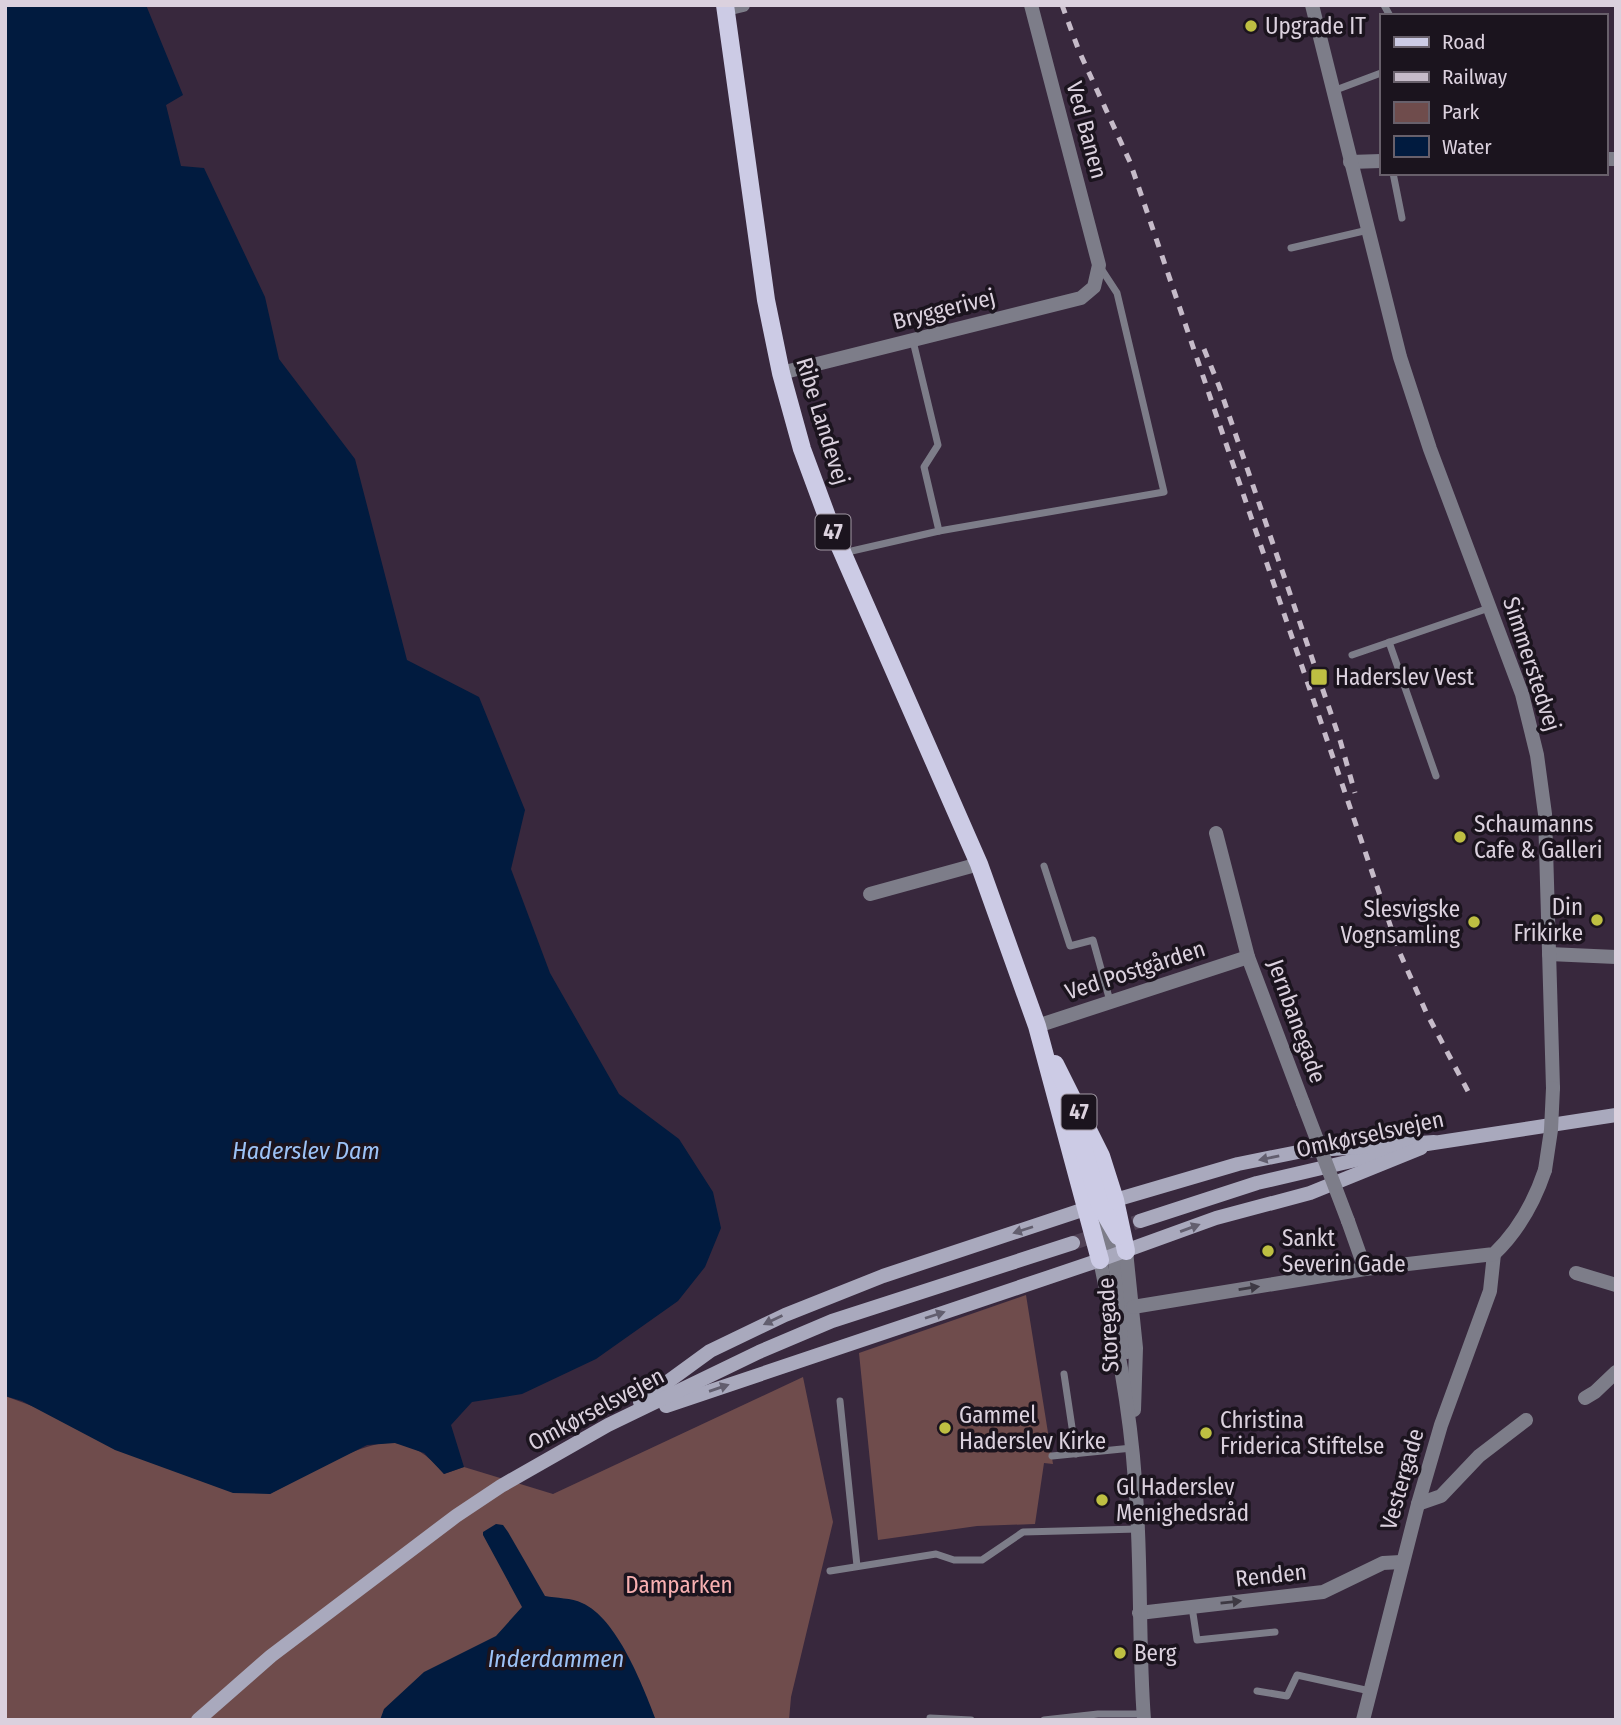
<svg xmlns="http://www.w3.org/2000/svg" width="1621" height="1725" viewBox="0 0 1621 1725" font-family="'Fira Sans Condensed',sans-serif">
	<style>
		.green { fill: #6f4c4c }
		.water { fill: #011b3f }
		.lines { fill: none; stroke-linecap: round; stroke-linejoin: round }
		.secondary-tunnel { stroke: #504155; stroke-width: 14; stroke-dasharray: 14 7; stroke-linecap: butt }
		.service { stroke: #7d7d89; stroke-width: 7 }
		.minor { stroke: #7d7d89; stroke-width: 14 }
		.tertiary { stroke: #7d7d89; stroke-width: 14 }
		.secondary { stroke: #a9a9bd; stroke-width: 14 }
		.primary { stroke: #cccbe5; stroke-width: 18 }
		.rail { stroke: #c6bbc9; stroke-width: 5; stroke-dasharray: 9 9; stroke-linecap: butt }
		.minor-bridge { stroke: #7d7d89; stroke-width: 14 }
		.tertiary-bridge { stroke: #7d7d89; stroke-width: 14 }
		.oneway { fill: #625e6e }
		.oneway2 { fill: #3d3943 }
		.poi-dot { fill: #bebf42; stroke: #1b141e; stroke-width: 2.5 }
		.labels { text-anchor: middle; stroke-width: 7; stroke-linejoin: round; paint-order: stroke }
		.shield { fill: #1b141e; stroke: #a198a4; stroke-width: 2 }
		.shield-label { font-size: 21px; font-weight: bold; fill: #dbd1de }
		.poi-label { font-size: 23px; fill: #dbd1de; stroke: #1b141e; text-anchor: start }
		.street-label { font-size: 23px; fill: #dbd1de; stroke: #1b141e }
		.park-label { font-size: 23px; fill: #f8b0b1; stroke: #1b141e }
		.water-label { font-size: 24px; font-style: italic; fill: #9cc2f6; stroke: #1b141e }
	</style>
	<rect width="100%" height="100%" fill="#38283d"/>
	<g class="green">
		<path d="M1026,1295L1053,1464L1044,1463L1035,1524L977,1526L878,1540L859,1353Z"/>
		<path d="M803,1377L833,1522L791,1697L789,1720H5V1396L270,1494C299,1479 363,1439 395,1443C416,1445 432,1459 444,1474L464,1467L553,1494Z"/>
	</g>
	<g class="water">
		<path d="M5,5H146L183,95L166,105L181,166L204,168L265,297L279,359L355,459L407,660L479,697L525,810L511,869L550,973L619,1094L679,1139L713,1192L721,1228L705,1267L678,1301L596,1359L522,1394L472,1402L451,1425L464,1467L444,1474L424,1453L395,1443L367,1445L270,1494L233,1493L115,1450L22,1401L5,1396Z"/>
		<path d="M496,1524L503,1525L508,1532L545,1596C556,1598 572,1598 582,1603C617,1618 643,1686 656,1720H380L384,1709L424,1672L496,1636L522,1607L483,1535V1532Z"/>
	</g>
	<g class="lines">
		<path class="secondary-tunnel" d="M1073,1243L1140,1221"/>
		<g class="service">
			<path d="M1384,5L1390,16"/>
			<path d="M1333,91L1381,73"/>
			<path d="M1393,173L1402,218"/>
			<path d="M1291,248L1368,230"/>
			<path d="M913,341L938,445L924,467L939,531"/>
			<path d="M843,553L939,531L1164,492L1117,293L1100,267"/>
			<path d="M1389,642L1436,776"/>
			<path d="M1352,655L1489,608"/>
			<path d="M1044,866L1070,946L1093,940L1110,1001"/>
			<path d="M1064,1374L1076,1454"/>
			<path d="M840,1401L857,1566"/>
			<path d="M1052,1456L1132,1448"/>
			<path d="M830,1571L936,1554L954,1560H982L1023,1532L1138,1529"/>
			<path d="M1192,1607L1197,1640L1275,1632"/>
			<path d="M1257,1691L1287,1696L1297,1675L1370,1691"/>
			<path d="M930,1718L971,1720"/>
			<path d="M1044,1720L1098,1714H1143"/>
		</g>
		<g class="minor">
			<path d="M1605,159H1616"/>
			<path d="M1350,162L1381,161"/>
			<path d="M781,373L1081,298L1094,287L1099,265L1031,5"/>
			<path d="M1216,833L1248,957L1303,1103"/>
			<path d="M870,894L979,864"/>
			<path d="M1549,954L1616,957"/>
			<path d="M1037,1026L1248,957"/>
			<path d="M1348,1221L1365,1269"/>
			<path d="M1576,1273L1616,1285"/>
			<path d="M1585,1398L1595,1392L1616,1372"/>
			<path d="M1418,1504L1441,1496L1479,1456L1526,1420"/>
			<path d="M1139,1613L1323,1592L1383,1563L1401,1562"/>
			<path d="M1363,1720L1418,1504L1441,1425L1490,1291L1494,1254"/>
		</g>
		<g class="tertiary">
			<path d="M1312,5L1400,357L1430,449L1522,694L1537,755L1545,814L1553,1088"/>
			<path d="M726,9L743,5"/>
			<path d="M1094,1221L1114,1255L1127,1352"/>
			<path d="M1126,1251L1136,1348L1134,1410"/>
			<path d="M1100,1260C1115,1333 1130,1406 1135,1481C1142,1560 1138,1640 1144,1720"/>
			<path d="M1133,1307L1365,1269L1494,1254C1519,1230 1534,1203 1545,1170"/>
		</g>
		<g class="secondary">
			<path d="M1427,1144L1616,1115"/>
			<path d="M1140,1221L1257,1183L1390,1152"/>
			<path d="M640,1402L710,1351L785,1315L883,1276L1088,1208L1238,1164L1303,1151L1434,1142"/>
			<path d="M666,1406L1100,1260L1216,1218L1310,1193L1421,1148"/>
			<path d="M198,1720L271,1656L456,1516L501,1486L608,1425L759,1352L832,1321L1073,1243"/>
		</g>
		<g class="primary">
			<path d="M725,5L766,300L781,373L802,449L829,522L979,864L1037,1026L1100,1260"/>
			<path d="M1055,1064L1101,1156L1115,1200L1126,1251"/>
			<path d="M1074,1137L1084,1151L1100,1205L1118,1236"/>
		</g>
		<g class="rail">
			<path d="M1062,5L1079,51L1130,162L1399,951L1426,1012L1470,1095"/>
			<path d="M1204,349L1219,386L1340,740L1355,793"/>
		</g>
		<path class="minor-bridge" d="M1303,1103L1348,1221"/>
		<path class="tertiary-bridge" d="M1545,1170L1551,1130L1553,1088"/>
	</g>
	<defs><path id="oneway-solid" d="M-6-.8H1V-3.2L6.5 0L1 3.2V.8H-6Z" transform="scale(1.75)"/></defs>
	<g class="oneway">
		<use href="#oneway-solid" transform="translate(1269 1158) rotate(168)"/>
		<use href="#oneway-solid" transform="translate(1190 1228) rotate(-20)"/>
		<use href="#oneway-solid" transform="translate(1023 1230) rotate(162)"/>
		<use href="#oneway-solid" transform="translate(935 1315) rotate(-18)"/>
		<use href="#oneway-solid" transform="translate(773 1320) rotate(154)"/>
		<use href="#oneway-solid" transform="translate(719 1388) rotate(-19)"/>
	</g>
	<g class="oneway2">
		<use href="#oneway-solid" transform="translate(1249 1288) rotate(-9)"/>
		<use href="#oneway-solid" transform="translate(1231 1602) rotate(-6)"/>
	</g>
	<g class="poi-dot">
		<circle cx="1251" cy="26" r="7"/>
		<rect x="1310" y="668" width="18" height="18" rx="3.5"/>
		<circle cx="1460" cy="837" r="7"/>
		<circle cx="1597" cy="920" r="7"/>
		<circle cx="1474" cy="922" r="7"/>
		<circle cx="1268" cy="1251" r="7"/>
		<circle cx="945" cy="1428" r="7"/>
		<circle cx="1206" cy="1433" r="7"/>
		<circle cx="1102" cy="1500" r="7"/>
		<circle cx="1120" cy="1653" r="7"/>
	</g>
	<g class="labels">
		<g class="shield">
			<rect x="815.5" y="514.5" width="35" height="35" rx="5"/>
			<rect x="1061.5" y="1094.5" width="35" height="35" rx="5"/>
		</g>
		<g class="shield-label">
			<text x="833" y="539">47</text>
			<text x="1079" y="1119">47</text>
		</g>
		<g class="poi-label">
			<text x="1265" y="34">Upgrade IT</text>
			<text x="1335" y="685">Haderslev Vest</text>
			<text x="1474" y="832">Schaumanns<tspan x="1474" dy="26">Cafe &amp; Galleri</tspan></text>
			<text x="1583" y="915" text-anchor="end">Din<tspan x="1583" dy="26">Frikirke</tspan></text>
			<text x="1460" y="917" text-anchor="end">Slesvigske<tspan x="1460" dy="26">Vognsamling</tspan></text>
			<text x="1282" y="1246">Sankt<tspan x="1282" dy="26">Severin Gade</tspan></text>
			<text x="959" y="1423">Gammel<tspan x="959" dy="26">Haderslev Kirke</tspan></text>
			<text x="1220" y="1428">Christina<tspan x="1220" dy="26">Friderica Stiftelse</tspan></text>
			<text x="1116" y="1495">Gl Haderslev<tspan x="1116" dy="26">Menighedsråd</tspan></text>
			<text x="1134" y="1661">Berg</text>
		</g>
		<g class="street-label">
			<text transform="translate(1087 130) rotate(75)" y="8">Ved Banen</text>
			<text transform="translate(944 309) rotate(-14)" y="8">Bryggerivej</text>
			<text transform="translate(823 421) rotate(73)" y="8">Ribe Landevej</text>
			<text transform="translate(1532 664) rotate(72)" y="8">Simmerstedvej</text>
			<text transform="translate(1135 970) rotate(-18)" y="8">Ved Postgården</text>
			<text transform="translate(1297 1021) rotate(70)" y="8">Jernbanegade</text>
			<text transform="translate(1370 1134) rotate(-12)" y="8">Omkørselsvejen</text>
			<text transform="translate(1108 1325) rotate(-93)" y="8">Storegade</text>
			<text transform="translate(596 1409) rotate(-28)" y="8">Omkørselsvejen</text>
			<text transform="translate(1402 1479) rotate(-74)" y="8">Vestergade</text>
			<text transform="translate(1271 1575) rotate(-6)" y="8">Renden</text>
		</g>
		<g class="park-label">
			<text x="679" y="1593">Damparken</text>
		</g>
		<g class="water-label">
			<text x="306" y="1159">Haderslev Dam</text>
			<text x="556" y="1667">Inderdammen</text>
		</g>
	</g>
	<rect width="1621" height="1725" fill="none" stroke="#dbd1de" stroke-width="14"/>
	<rect x="1380" y="14" width="228" height="161" fill="#1b141e" stroke="#68606b" stroke-width="2"/>
	<rect x="1394" y="37" width="35" height="10" fill="#cccbe5" stroke="#68606b" stroke-width="2"/>
	<text x="1442" y="49" font-size="21" fill="#dbd1de">Road</text>
	<rect x="1394" y="72" width="35" height="10" fill="#c6bbc9" stroke="#68606b" stroke-width="2"/>
	<text x="1442" y="84" font-size="21" fill="#dbd1de">Railway</text>
	<rect x="1394" y="102" width="35" height="21" fill="#6f4c4c" stroke="#68606b" stroke-width="2"/>
	<text x="1442" y="119" font-size="21" fill="#dbd1de">Park</text>
	<rect x="1394" y="136" width="35" height="21" fill="#011b3f" stroke="#68606b" stroke-width="2"/>
	<text x="1442" y="154" font-size="21" fill="#dbd1de">Water</text>
</svg>
